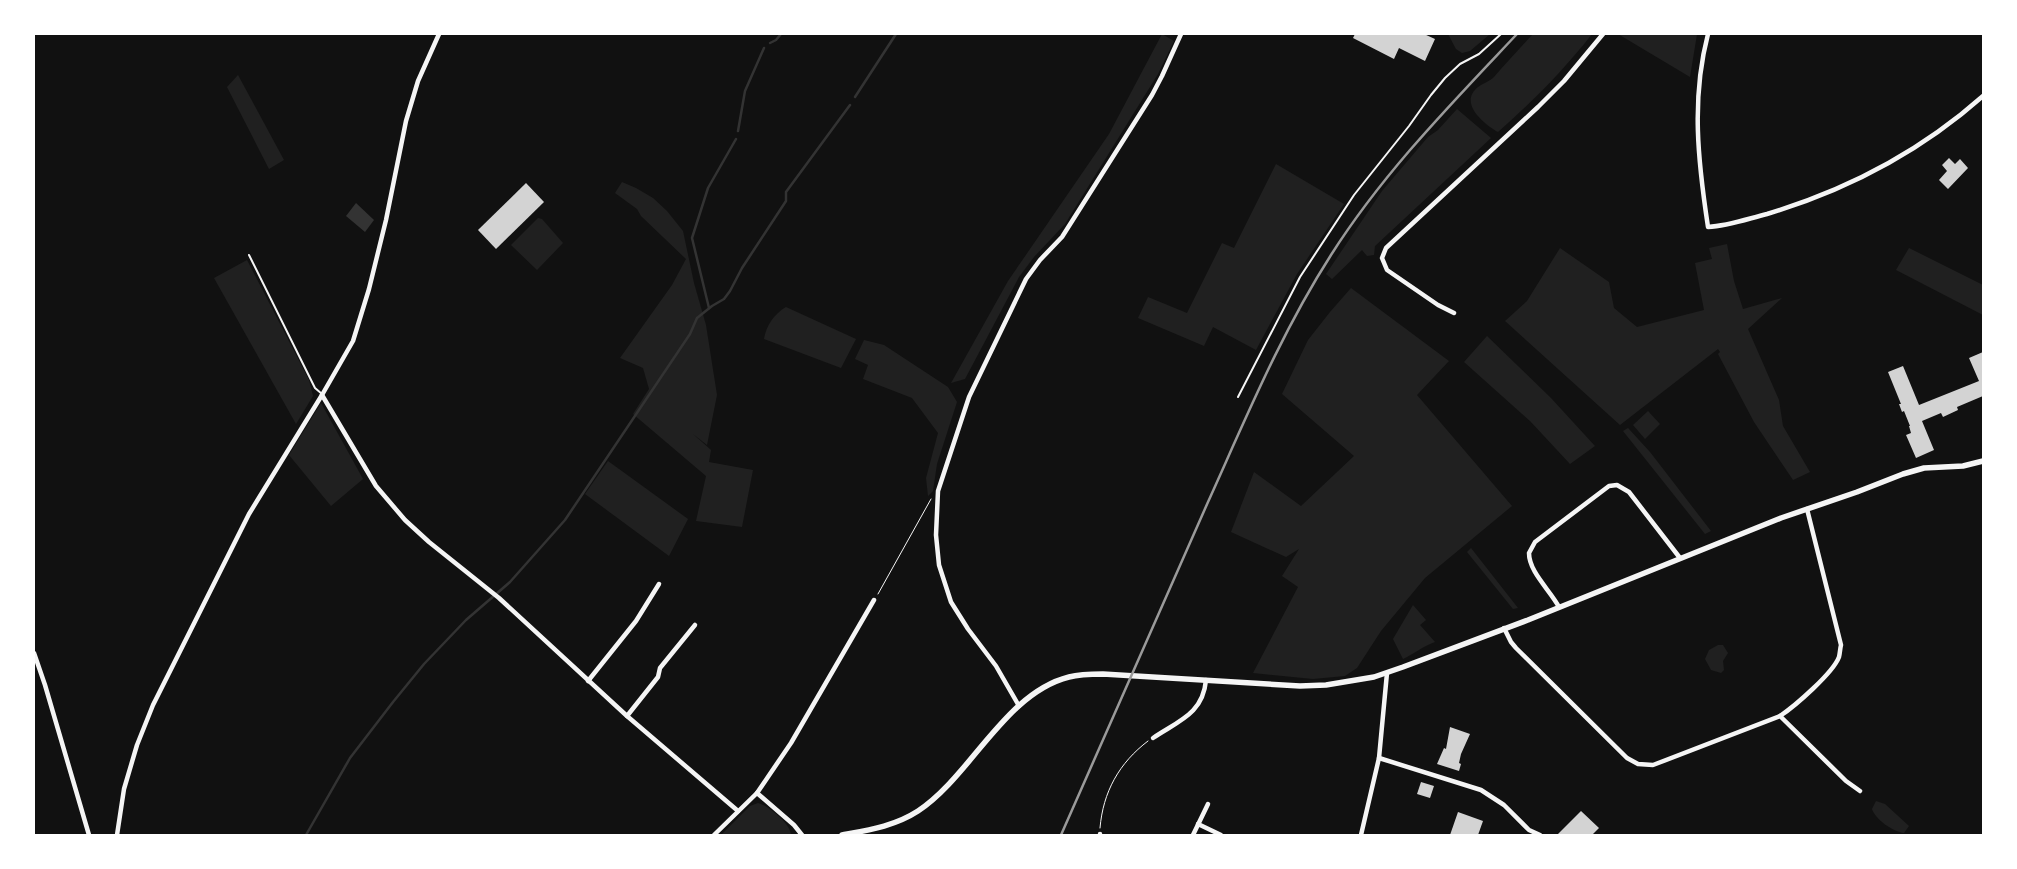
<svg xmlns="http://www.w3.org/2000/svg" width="2017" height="869" viewBox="0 0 2017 869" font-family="'Space Grotesk',sans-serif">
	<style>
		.green { fill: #202020 }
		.water { fill: #333 }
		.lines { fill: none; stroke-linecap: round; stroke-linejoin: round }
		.stream { stroke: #333; stroke-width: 2.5 }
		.building { fill: #d3d3d3 }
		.path { stroke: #f5f5f5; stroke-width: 1 }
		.service { stroke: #f5f5f5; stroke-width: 2 }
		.minor { stroke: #f5f5f5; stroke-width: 4.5 }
		.tertiary { stroke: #f5f5f5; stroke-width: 5.5 }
		.rail { stroke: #9a9a9a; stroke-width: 2.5 }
	</style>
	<rect width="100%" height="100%" fill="#111"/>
	<g class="green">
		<path d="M1162,34L1174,41L1158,74L1065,224L1034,257L1019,277L965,379L951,383L1008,281L1109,134Z"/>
		<path d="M1448,34H1490L1470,51L1462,53L1456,49Z"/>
		<path d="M1533,34H1592C1564,70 1532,102 1498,132C1484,124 1458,103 1478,87C1483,83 1489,82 1494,77C1507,62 1520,48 1533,34Z"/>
		<path d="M1618,34H1697L1690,77Z"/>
		<path d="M238,75L284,160L269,169L227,87Z"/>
		<path d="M1457,109L1491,138L1375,246L1374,255L1367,256L1362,250L1332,279L1326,274L1382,191L1428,137L1438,130Z"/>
		<path d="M1276,164L1344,204L1297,274L1256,350L1213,327L1204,346L1138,318L1148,297L1187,313L1222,243L1234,248Z"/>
		<path d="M622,182L636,188L653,198L667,211L683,231L694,283L706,325L717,395L707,445L693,434L711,450L709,462L753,470L742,527L696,521L706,476L633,414L649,389L643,368L620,358L672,285L686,259L641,216L637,209L615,193Z"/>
		<path d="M538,218L542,219L563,243L537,270L511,245Z"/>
		<path d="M1727,244L1734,281L1743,309L1782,298L1748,329L1779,400L1783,426L1810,472L1793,480L1754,422L1718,354L1720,352L1718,349L1620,425L1505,321L1527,301L1560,248L1609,282L1614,308L1637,327L1704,310L1695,263L1712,259L1709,248Z"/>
		<path d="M1909,248L1983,285V315L1896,270Z"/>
		<path d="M247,260L309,380L313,396L296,424L214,278Z"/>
		<path d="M1351,288L1449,361L1417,395L1512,506L1425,578L1381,631L1357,668L1345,676L1313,679L1253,673L1298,587L1282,576L1299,549L1286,557L1231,532L1254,472L1301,506L1354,456L1282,394L1308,340L1330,312Z"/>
		<path d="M786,307L856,339L841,368L764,339C766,326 774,314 786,307Z"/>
		<path d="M1487,336L1551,398L1595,446L1570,464L1530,421L1464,362Z"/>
		<path d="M864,340L884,345L948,387L957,402L937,464L933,491L928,496L926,478L938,433L912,398L863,379L868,365L855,359Z"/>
		<path d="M321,403L363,479L331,506L289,455Z"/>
		<path d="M1648,411L1660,424L1645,439L1633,425Z"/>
		<path d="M1628,428L1650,452L1711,531L1705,534L1623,431Z"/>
		<path d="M608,461L688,519L669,556L585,494Z"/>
		<path d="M1471,548L1518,608L1513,609L1467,552Z"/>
		<path d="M1413,605L1426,620L1420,625L1435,642C1423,646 1414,654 1403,659L1393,639Z"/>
		<path d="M1718,645H1723L1728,653L1723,661L1724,670L1721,673L1711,670L1705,659L1709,650Z"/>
		<path d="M1876,801L1885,804L1909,826L1904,833C1893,832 1875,819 1872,809Z"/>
		<path d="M758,803C769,806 790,823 791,835H721L750,806Z"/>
	</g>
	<path class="water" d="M356,203L374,220L365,232L346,216Z"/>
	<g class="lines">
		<g class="stream">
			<path d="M770,43L776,40L781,34"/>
			<path d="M855,97L896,34"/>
			<path d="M738,131L745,91L764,48"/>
			<path d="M709,308L692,238L708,188L736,139"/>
			<path d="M306,835L350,758L393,702L424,664L466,620L510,582L565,520L690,334L697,318L712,306L724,299L730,291L742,268L786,201V192L850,105"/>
		</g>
	</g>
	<g class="building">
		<path d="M1355,34H1424L1435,39L1425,61L1399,48L1394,59L1353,38Z"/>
		<path d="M1949,158L1955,164L1960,159L1968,168L1948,189L1939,180L1947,171L1942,165Z"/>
		<path d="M526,183L544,202L496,249L478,230Z"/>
		<path d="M1983,352V396L1957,407L1958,410L1943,417L1941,413L1922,421L1934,450L1916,458L1906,435L1911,433L1909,426H1910L1904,411L1902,412L1899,404H1901L1888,372L1903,366L1919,405L1979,381L1969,358Z"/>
		<path d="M1450,727L1470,734L1461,754L1459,763L1461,764L1459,771L1437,764L1444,748L1446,749Z"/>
		<path d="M1421,782L1434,786L1430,798L1417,794Z"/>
		<path d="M1581,811L1599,828L1592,835H1557Z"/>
		<path d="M1458,812L1483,821L1478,835H1450Z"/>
	</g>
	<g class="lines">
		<g class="path">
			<path d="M878,594L931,499"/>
			<path d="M1100,828C1103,792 1119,763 1148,741"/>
		</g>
		<g class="service">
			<path d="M249,255L315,388L322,394"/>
			<path d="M1238,397L1300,277L1354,195L1409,126L1431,95L1445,78L1460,64L1479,54L1501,34"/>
		</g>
		<g class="minor">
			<path d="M1708,34C1691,99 1698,161 1708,227C1728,226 1747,219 1767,214C1847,190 1921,151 1983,96"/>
			<path d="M1454,313L1438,305L1387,270L1382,258L1386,248L1538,107L1564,81L1603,34"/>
			<path d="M322,395L376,486L405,520L429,542L499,598L627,716L738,811"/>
			<path d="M1559,607C1550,590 1529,572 1529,553L1535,542L1609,486L1617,485L1629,492L1680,558"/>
			<path d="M1504,628L1511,642L1516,648L1627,758L1638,764L1653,765L1780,716C1795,706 1833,673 1839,657C1840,653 1840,649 1841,645L1807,509"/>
			<path d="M34,653L45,685L89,835"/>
			<path d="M588,681L636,621L659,584"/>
			<path d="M1019,706L996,666L968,629L951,602L939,565L936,535L938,491L969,397L1026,279L1040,260L1062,237L1152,95L1162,76L1181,34"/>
			<path d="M627,716L658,677L660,668L695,625"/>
			<path d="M1780,716L1846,781L1860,791"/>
			<path d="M1153,738C1178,721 1203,714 1206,680"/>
			<path d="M1379,758L1481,790L1504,805L1529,830L1540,835"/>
			<path d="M757,793L794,825L802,835"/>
			<path d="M1198,824L1221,835"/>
			<path d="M1100,834V835"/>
			<path d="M117,835L124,789L137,745L153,705L249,514L322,395L353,341L369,289L386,220L406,121L418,81L439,34"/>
			<path d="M714,835L757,793L791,743L874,600"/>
			<path d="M1193,835L1208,804"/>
			<path d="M1361,835L1379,758L1387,673"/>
		</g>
		<path class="tertiary" d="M842,835C869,830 895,826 918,811C971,776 1005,693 1069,677C1080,674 1092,674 1103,674L1300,686L1326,685L1374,677L1403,667L1528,620L1781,518L1857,492L1903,474L1924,468L1963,466L1983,461"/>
		<path class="rail" d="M1061,835C1110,724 1159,613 1208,502C1246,418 1281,333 1331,255C1383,173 1451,104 1517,34"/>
	</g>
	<rect width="2017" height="869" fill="none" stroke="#ffffff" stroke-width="70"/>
</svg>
